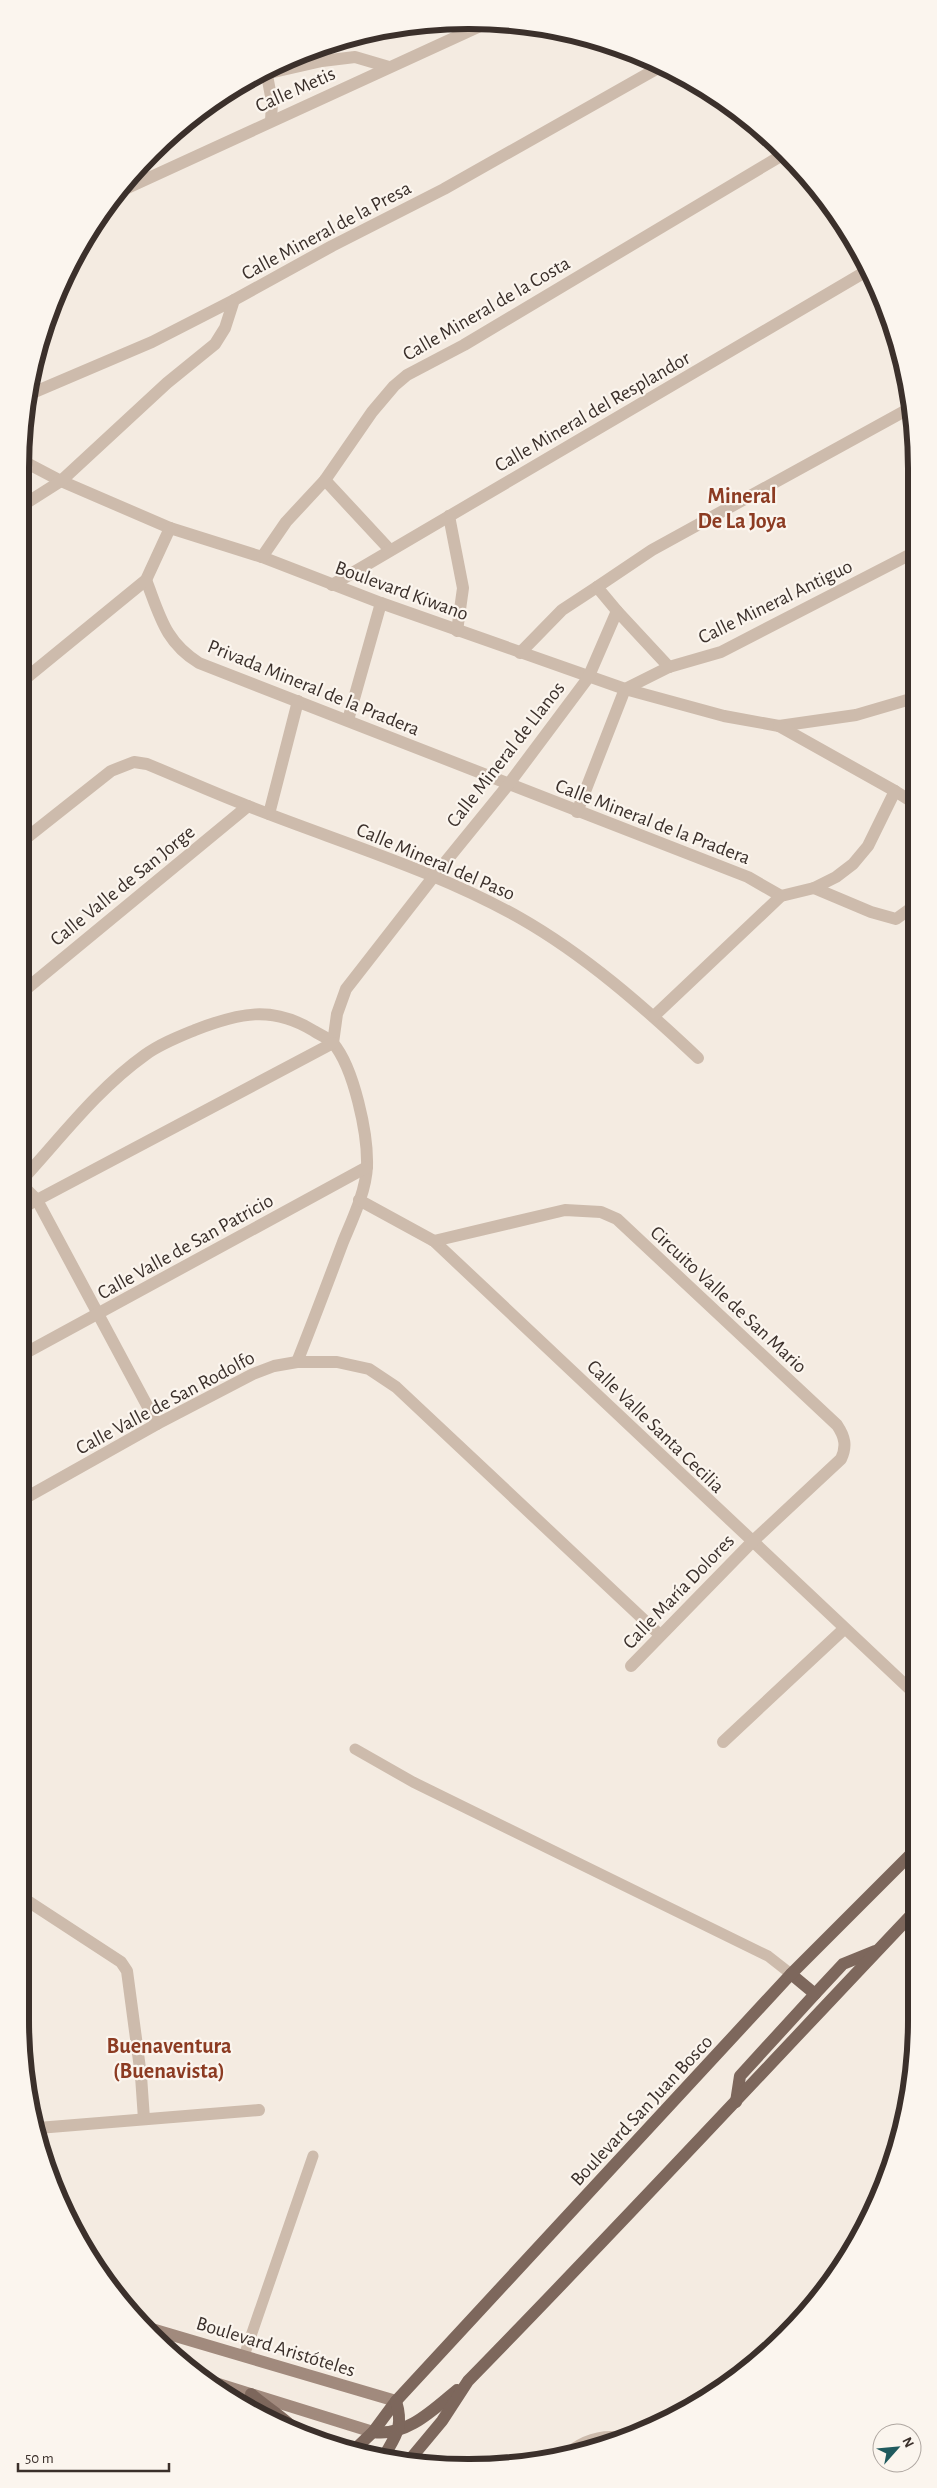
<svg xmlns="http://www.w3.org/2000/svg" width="937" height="2488" viewBox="0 0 937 2488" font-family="'Alegreya Sans',sans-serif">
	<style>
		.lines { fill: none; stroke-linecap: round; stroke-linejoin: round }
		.lane { stroke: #cdbbac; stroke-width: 11 }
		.street { stroke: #cdbbac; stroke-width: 12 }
		.secondary { stroke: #a18a7d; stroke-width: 12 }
		.primary { stroke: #7d675c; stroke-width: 12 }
		.labels { text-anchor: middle; stroke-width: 4.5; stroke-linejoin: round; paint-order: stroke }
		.street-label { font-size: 20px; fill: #3b302b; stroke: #fbf5ee }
		.quarter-label { font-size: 22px; font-weight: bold; fill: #8c3b22; stroke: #fbf5ee }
		.rim { fill: none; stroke: #3b302b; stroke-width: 6 }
	</style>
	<rect width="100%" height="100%" fill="#f4ebe1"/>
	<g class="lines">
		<g class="lane">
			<path d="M355,1749L413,1782L768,1956L791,1974"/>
			<path d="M244,2356L313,2156"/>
			<path d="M562,2458C580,2441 600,2433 625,2438"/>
		</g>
		<g class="street">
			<path d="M267,75L272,102L271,121"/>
			<path d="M251,77L322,61L355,57L389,67"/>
			<path d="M114,194L491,21"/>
			<path d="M30,394L152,342L234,300"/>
			<path d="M21,460L61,481L170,528L262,557L381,603L625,689L724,716L779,726L856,715L914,698"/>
			<path d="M325,480L390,550"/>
			<path d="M20,507L61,481L167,383L215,344L225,328L234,300L332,246L444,189L658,68"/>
			<path d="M449,516L463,588L457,631"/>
			<path d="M262,557L286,522L325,480L372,412L394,386L407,375L464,345L784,154"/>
			<path d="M146,580C160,616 165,642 199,663L748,877L781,896"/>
			<path d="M332,585L870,269"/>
			<path d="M617,611L669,667"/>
			<path d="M520,653L562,610L597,587"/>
			<path d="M20,683L146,580L170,528"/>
			<path d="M348,720L381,603"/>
			<path d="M895,791L914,803"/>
			<path d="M577,812L625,689L669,667L721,652L913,553"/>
			<path d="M269,814L298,701"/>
			<path d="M20,843L111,771L134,762L147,764C181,778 214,793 248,806C339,842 435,870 520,918C585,955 644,1007 698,1058"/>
			<path d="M814,888L871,912L896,919L914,906"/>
			<path d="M20,994L248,806"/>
			<path d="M654,1016L781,896L814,888L836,877L853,864L868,846L895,791L779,726"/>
			<path d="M333,1043L337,1014L346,989L434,876L508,785L588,678L617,611L597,587L652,550L912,407"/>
			<path d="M20,1182C60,1139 96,1090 145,1055C160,1044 178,1037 195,1030C239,1013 272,1005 314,1031C320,1035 329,1038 333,1043C354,1068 368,1134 367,1166C366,1191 353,1218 343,1242C328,1282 313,1322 297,1362"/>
			<path d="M20,1183L37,1200L157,1424"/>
			<path d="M359,1200L434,1241L916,1695"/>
			<path d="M20,1209L333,1043"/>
			<path d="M434,1241L565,1210L601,1212L617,1219L837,1425C845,1437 847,1446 841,1459L752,1542L631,1666"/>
			<path d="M20,1356L367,1167"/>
			<path d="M20,1501L157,1424L253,1374L274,1366L297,1362H337L369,1369L396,1387L660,1635"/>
			<path d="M723,1742L844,1629"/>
			<path d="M20,1896L121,1962L127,1971L141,2076L144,2119"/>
			<path d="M38,2128L259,2110"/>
		</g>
		<g class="secondary">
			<path d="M145,2327L396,2401"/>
			<path d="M212,2382L373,2432"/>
		</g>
		<g class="primary">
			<path d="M791,1974L815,1994"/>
			<path d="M736,2102L740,2076L815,1994L843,1964L875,1951"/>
			<path d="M251,2394C264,2406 287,2419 297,2432"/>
			<path d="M373,2432C406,2437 433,2410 457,2390"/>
			<path d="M353,2451L373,2432L396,2401L791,1974L917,1848"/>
			<path d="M383,2458C396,2435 404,2428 396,2401"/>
			<path d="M407,2463L442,2421L468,2381C620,2226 767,2067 917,1909"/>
		</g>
	</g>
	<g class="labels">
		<g class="street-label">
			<text transform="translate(295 89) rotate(-24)" y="7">Calle Metis</text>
			<text transform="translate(326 230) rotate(-28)" y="7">Calle Mineral de la Presa</text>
			<text transform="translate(486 308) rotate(-30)" y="7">Calle Mineral de la Costa</text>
			<text transform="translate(592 411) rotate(-30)" y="7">Calle Mineral del Resplandor</text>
			<text transform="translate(402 590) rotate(20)" y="7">Boulevard Kiwano</text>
			<text transform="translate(775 601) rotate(-26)" y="7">Calle Mineral Antiguo</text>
			<text transform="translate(314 687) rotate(22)" y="7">Privada Mineral de la Pradera</text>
			<text transform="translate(505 754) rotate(-52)" y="7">Calle Mineral de Llanos</text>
			<text transform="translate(653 821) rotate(21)" y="7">Calle Mineral de la Pradera</text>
			<text transform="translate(436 861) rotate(23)" y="7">Calle Mineral del Paso</text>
			<text transform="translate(122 885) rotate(-39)" y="7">Calle Valle de San Jorge</text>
			<text transform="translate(185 1246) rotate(-29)" y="7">Calle Valle de San Patricio</text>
			<text transform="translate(729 1299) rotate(43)" y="7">Circuito Valle de San Mario</text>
			<text transform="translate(165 1402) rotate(-28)" y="7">Calle Valle de San Rodolfo</text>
			<text transform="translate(656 1426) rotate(44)" y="7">Calle Valle Santa Cecilia</text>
			<text transform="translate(678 1591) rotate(-46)" y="7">Calle María Dolores</text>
			<text transform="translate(641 2110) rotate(-47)" y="7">Boulevard San Juan Bosco</text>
			<text transform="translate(276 2346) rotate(17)" y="7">Boulevard Aristóteles</text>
		</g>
		<g class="quarter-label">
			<text x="742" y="503">Mineral<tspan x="742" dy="25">De La Joya</tspan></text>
			<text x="169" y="2053">Buenaventura<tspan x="169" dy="25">(Buenavista)</tspan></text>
		</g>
	</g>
	<path d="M0 0H937V2488H0ZM468 29H469A439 439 0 0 1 908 468V2020A439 439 0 0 1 469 2459H468A439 439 0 0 1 29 2020V468A439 439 0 0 1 468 29Z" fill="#fbf5ee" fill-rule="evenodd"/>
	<path class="rim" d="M468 29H469A439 439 0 0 1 908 468V2020A439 439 0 0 1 469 2459H468A439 439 0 0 1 29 2020V468A439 439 0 0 1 468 29Z"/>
	<g transform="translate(897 2448) rotate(63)"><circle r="24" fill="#fbf5ee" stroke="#aea6a0"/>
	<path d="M0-4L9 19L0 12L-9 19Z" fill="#1f5a5e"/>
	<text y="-8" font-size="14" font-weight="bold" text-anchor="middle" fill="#3b302b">N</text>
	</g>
	<path d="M18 2463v8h151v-8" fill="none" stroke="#3b302b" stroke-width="2.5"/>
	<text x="25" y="2463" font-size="15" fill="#3b302b" stroke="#fbf5ee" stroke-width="4" paint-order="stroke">50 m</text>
</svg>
